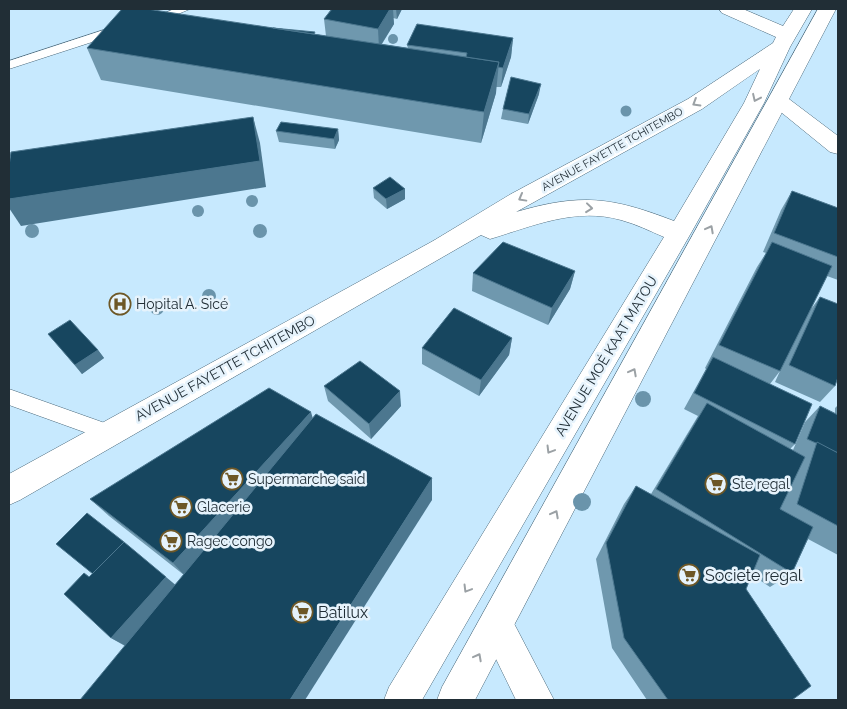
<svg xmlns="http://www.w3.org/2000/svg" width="847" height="709" viewBox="0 0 847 709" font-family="Raleway,sans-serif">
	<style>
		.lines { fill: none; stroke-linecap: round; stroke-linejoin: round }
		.lane-casing { stroke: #4a687a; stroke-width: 1 }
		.street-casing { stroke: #4a687a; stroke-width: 1 }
		.secondary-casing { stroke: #4a687a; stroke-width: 1 }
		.lane { fill: #fff; fill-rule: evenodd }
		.street { fill: #fff; fill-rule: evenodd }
		.secondary { fill: #fff; fill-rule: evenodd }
		.tree { fill: #6a94ab }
		.wall { fill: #6f98ae }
		.shaded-wall { fill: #4c778f }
		.building { fill: #17465f; stroke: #4c778f }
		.oneway { stroke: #9ba1a5 }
		.labels { text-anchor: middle; stroke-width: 5; stroke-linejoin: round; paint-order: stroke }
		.far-street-label { font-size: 11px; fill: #212e36; stroke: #e6f3fc }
		.poi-label { font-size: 14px; fill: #212e36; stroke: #e6f3fc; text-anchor: start }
		.street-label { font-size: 14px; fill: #212e36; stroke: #e6f3fc }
		.near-poi-label { font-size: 16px; fill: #212e36; stroke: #e6f3fc; text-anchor: start }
	</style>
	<rect width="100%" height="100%" fill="#c7e9fe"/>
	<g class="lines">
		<g class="lane-casing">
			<g id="lane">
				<path d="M174,9H190L159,22H151L149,20Z"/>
				<path d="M122,24L128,28L126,31L9,69V61Z"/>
				<path d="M9,389L116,427L118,433L116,439L109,441L9,405Z"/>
			</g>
		</g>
		<g class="street-casing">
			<g id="street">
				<path d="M778,94L785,96L838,136V154L830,152L771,104L768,100L771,96Z"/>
				<path d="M496,607L508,612L554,700H516L479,624L484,612Z"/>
			</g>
		</g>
		<g class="secondary-casing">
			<g id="secondary">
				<path d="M719,9H743L783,26L794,9H812L790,47L764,103L691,233L422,700H384L389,687L664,237C650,231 636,224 621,220C576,207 533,226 490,239L481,235L20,500L9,505V474L433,241L511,194L688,99L773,43L776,37L722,13ZM760,69L744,103L674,221C612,197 581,193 516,212L702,109Z"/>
				<path d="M818,9H836L475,700H437L442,687Z"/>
			</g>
		</g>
		<use href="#lane" class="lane"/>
		<use href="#street" class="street"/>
		<use href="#secondary" class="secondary"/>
	</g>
	<g class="tree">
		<circle cx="393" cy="39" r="5"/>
		<circle cx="626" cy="111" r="5.5"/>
		<circle cx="252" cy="201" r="6"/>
		<circle cx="198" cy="211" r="6"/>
		<circle cx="32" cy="231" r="7"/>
		<circle cx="260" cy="231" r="7"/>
		<circle cx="209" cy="296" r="7"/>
		<circle cx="157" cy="308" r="7"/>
		<circle cx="643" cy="399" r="8"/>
		<circle cx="582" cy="502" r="9"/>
	</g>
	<g class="wall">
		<path d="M331,9H402L397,19L393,18L394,24L382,44L408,48L407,45L513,38L511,57L501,87H496V93L481,143L101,80L87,48L315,34L326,36L324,19Z"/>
		<path d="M539,94L528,124L501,119L503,109Z"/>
		<path d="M338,129L339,140L335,149L279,142L276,131Z"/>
		<path d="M373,188L405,189V199L387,209L374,198Z"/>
		<path d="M792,191L838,208V280L827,276L811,309L820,297L835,386L820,402L775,382L780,371L770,384L795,444L790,449L793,450L805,422L820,406L835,413V408L838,405V555L808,539L792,573L770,587L752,575L746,589L792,700H647L612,648L596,559L624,504L636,486L651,494L698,416L684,409L706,369L705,368L757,267L766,253L763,252L781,210Z"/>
		<path d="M575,271L570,289L548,325L472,291L473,273Z"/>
		<path d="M48,334L98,350L104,358L82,374Z"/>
		<path d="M512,338L509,355L479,396L422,364V348Z"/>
		<path d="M324,386L401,406L371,439L328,401Z"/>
		<path d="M313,418L432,478V500L125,646L111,638L84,573L90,577L175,585L184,575L109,516L90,499Z"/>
	</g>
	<g class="shaded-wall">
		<path d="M390,9H393L394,24L379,48L378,29Z"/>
		<path d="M396,9H402L397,19Z"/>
		<path d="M513,38L511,57L501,87L503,68Z"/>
		<path d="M499,62L496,93L481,143L484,112Z"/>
		<path d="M541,84L539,94L528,124L529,114Z"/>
		<path d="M253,117L260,143L266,187L21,226L9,208V199Z"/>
		<path d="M338,129L339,140L335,149L334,139Z"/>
		<path d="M405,189V199L387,209L386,199Z"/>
		<path d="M575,271L570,289L548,325L552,308Z"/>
		<path d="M512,338L509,355L479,396L481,380Z"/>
		<path d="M98,350L104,358L82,374L75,365Z"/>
		<path d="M400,391L401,406L371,439L369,424Z"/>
		<path d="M311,412L317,433L187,578L173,563Z"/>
		<path d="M432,478V500L305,700H290Z"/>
		<path d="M166,577L178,587L126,646L111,638Z"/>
	</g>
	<g class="building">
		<path d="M122,9H147L499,62L484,112L87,48Z"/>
		<path d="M332,9H390L378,29L324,19Z"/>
		<path d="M417,24L513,38L503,68L498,67L499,62L466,57L467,53L407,45Z"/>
		<path d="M273,28L315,32L314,34Z"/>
		<path d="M511,77L541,84L529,114L503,109Z"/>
		<path d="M253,117L260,161L9,199V166L11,152Z"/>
		<path d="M281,122L338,129L334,139L276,131Z"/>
		<path d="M390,177L405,189L386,199L373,188Z"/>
		<path d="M792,191L838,208V257L774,233Z"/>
		<path d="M503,242L575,271L552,308L473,273Z"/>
		<path d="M772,242L832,266L780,371L719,345Z"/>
		<path d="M820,297L838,304V377L835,386L789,365Z"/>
		<path d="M454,308L512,338L481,380L422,348Z"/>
		<path d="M70,320L98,350L75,365L48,334Z"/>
		<path d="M713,357L812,404L795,444L694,393Z"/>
		<path d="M360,361L400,391L369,424L324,386Z"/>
		<path d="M269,388L311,412L173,563L90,499Z"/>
		<path d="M707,403L805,457L780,509L813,527L792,573L656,489Z"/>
		<path d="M820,406L838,415V453L807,439Z"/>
		<path d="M316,414L432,478L290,700H80Z"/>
		<path d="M817,442L838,453V526L797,504Z"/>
		<path d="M636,486L760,555L746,589L811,686L792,700H668L624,638L606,543Z"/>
		<path d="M87,513L124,542L93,574L56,544Z"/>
		<path d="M124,542L166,577L111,638L64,594L84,573L89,577Z"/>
	</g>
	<defs><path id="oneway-chevron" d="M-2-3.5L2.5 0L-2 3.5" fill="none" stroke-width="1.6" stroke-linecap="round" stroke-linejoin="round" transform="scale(1.25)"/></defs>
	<g class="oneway">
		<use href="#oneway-chevron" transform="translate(756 98) rotate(115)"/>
		<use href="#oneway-chevron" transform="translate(696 103) rotate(149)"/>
		<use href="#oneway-chevron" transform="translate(522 198) rotate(151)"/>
		<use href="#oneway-chevron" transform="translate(589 208) rotate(6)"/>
		<use href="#oneway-chevron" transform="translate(710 229) rotate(-62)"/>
		<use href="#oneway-chevron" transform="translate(633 372) rotate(-62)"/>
		<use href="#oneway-chevron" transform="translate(550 450) rotate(121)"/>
		<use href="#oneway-chevron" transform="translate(555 514) rotate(-62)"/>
		<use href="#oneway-chevron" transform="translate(467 589) rotate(121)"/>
		<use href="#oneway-chevron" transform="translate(478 657) rotate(-62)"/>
	</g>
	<defs>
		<g id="hospital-ring" transform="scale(1.125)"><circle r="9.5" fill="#e6f3fc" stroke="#6d5726" stroke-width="1.5"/><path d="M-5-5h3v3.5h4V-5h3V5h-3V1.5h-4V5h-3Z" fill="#6d5726"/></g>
		<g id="supermarket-ring" transform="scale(1.125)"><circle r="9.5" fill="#e6f3fc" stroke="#6d5726" stroke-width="1.5"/><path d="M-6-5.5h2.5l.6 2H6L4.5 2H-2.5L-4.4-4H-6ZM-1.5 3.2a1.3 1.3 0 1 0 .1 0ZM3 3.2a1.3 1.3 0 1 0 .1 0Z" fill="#6d5726"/></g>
	</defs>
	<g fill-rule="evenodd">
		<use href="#hospital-ring" x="120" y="304"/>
		<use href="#supermarket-ring" x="232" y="479"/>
		<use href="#supermarket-ring" x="716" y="484"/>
		<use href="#supermarket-ring" x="181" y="507"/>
		<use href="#supermarket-ring" x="171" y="541"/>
		<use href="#supermarket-ring" x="689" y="575"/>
		<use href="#supermarket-ring" x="302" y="612"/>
	</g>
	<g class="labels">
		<g class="far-street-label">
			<text transform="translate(612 149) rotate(-29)" y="4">AVENUE FAYETTE TCHITEMBO</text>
		</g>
		<g class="poi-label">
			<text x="136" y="309">Hopital A. Sicé</text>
			<text x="248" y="484">Supermarche said</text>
			<text x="732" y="489">Ste regal</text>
			<text x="197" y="512">Glacerie</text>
			<text x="187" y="546">Ragec congo</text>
		</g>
		<g class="street-label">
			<text transform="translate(606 356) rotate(-59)" y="5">AVENUE MOÉ KAAT MATOU</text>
			<text transform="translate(225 368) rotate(-29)" y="5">AVENUE FAYETTE TCHITEMBO</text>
		</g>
		<g class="near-poi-label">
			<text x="705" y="581">Societe regal</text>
			<text x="318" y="618">Batilux</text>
		</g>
	</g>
	<rect width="847" height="709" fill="none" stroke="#212e36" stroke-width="20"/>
</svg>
